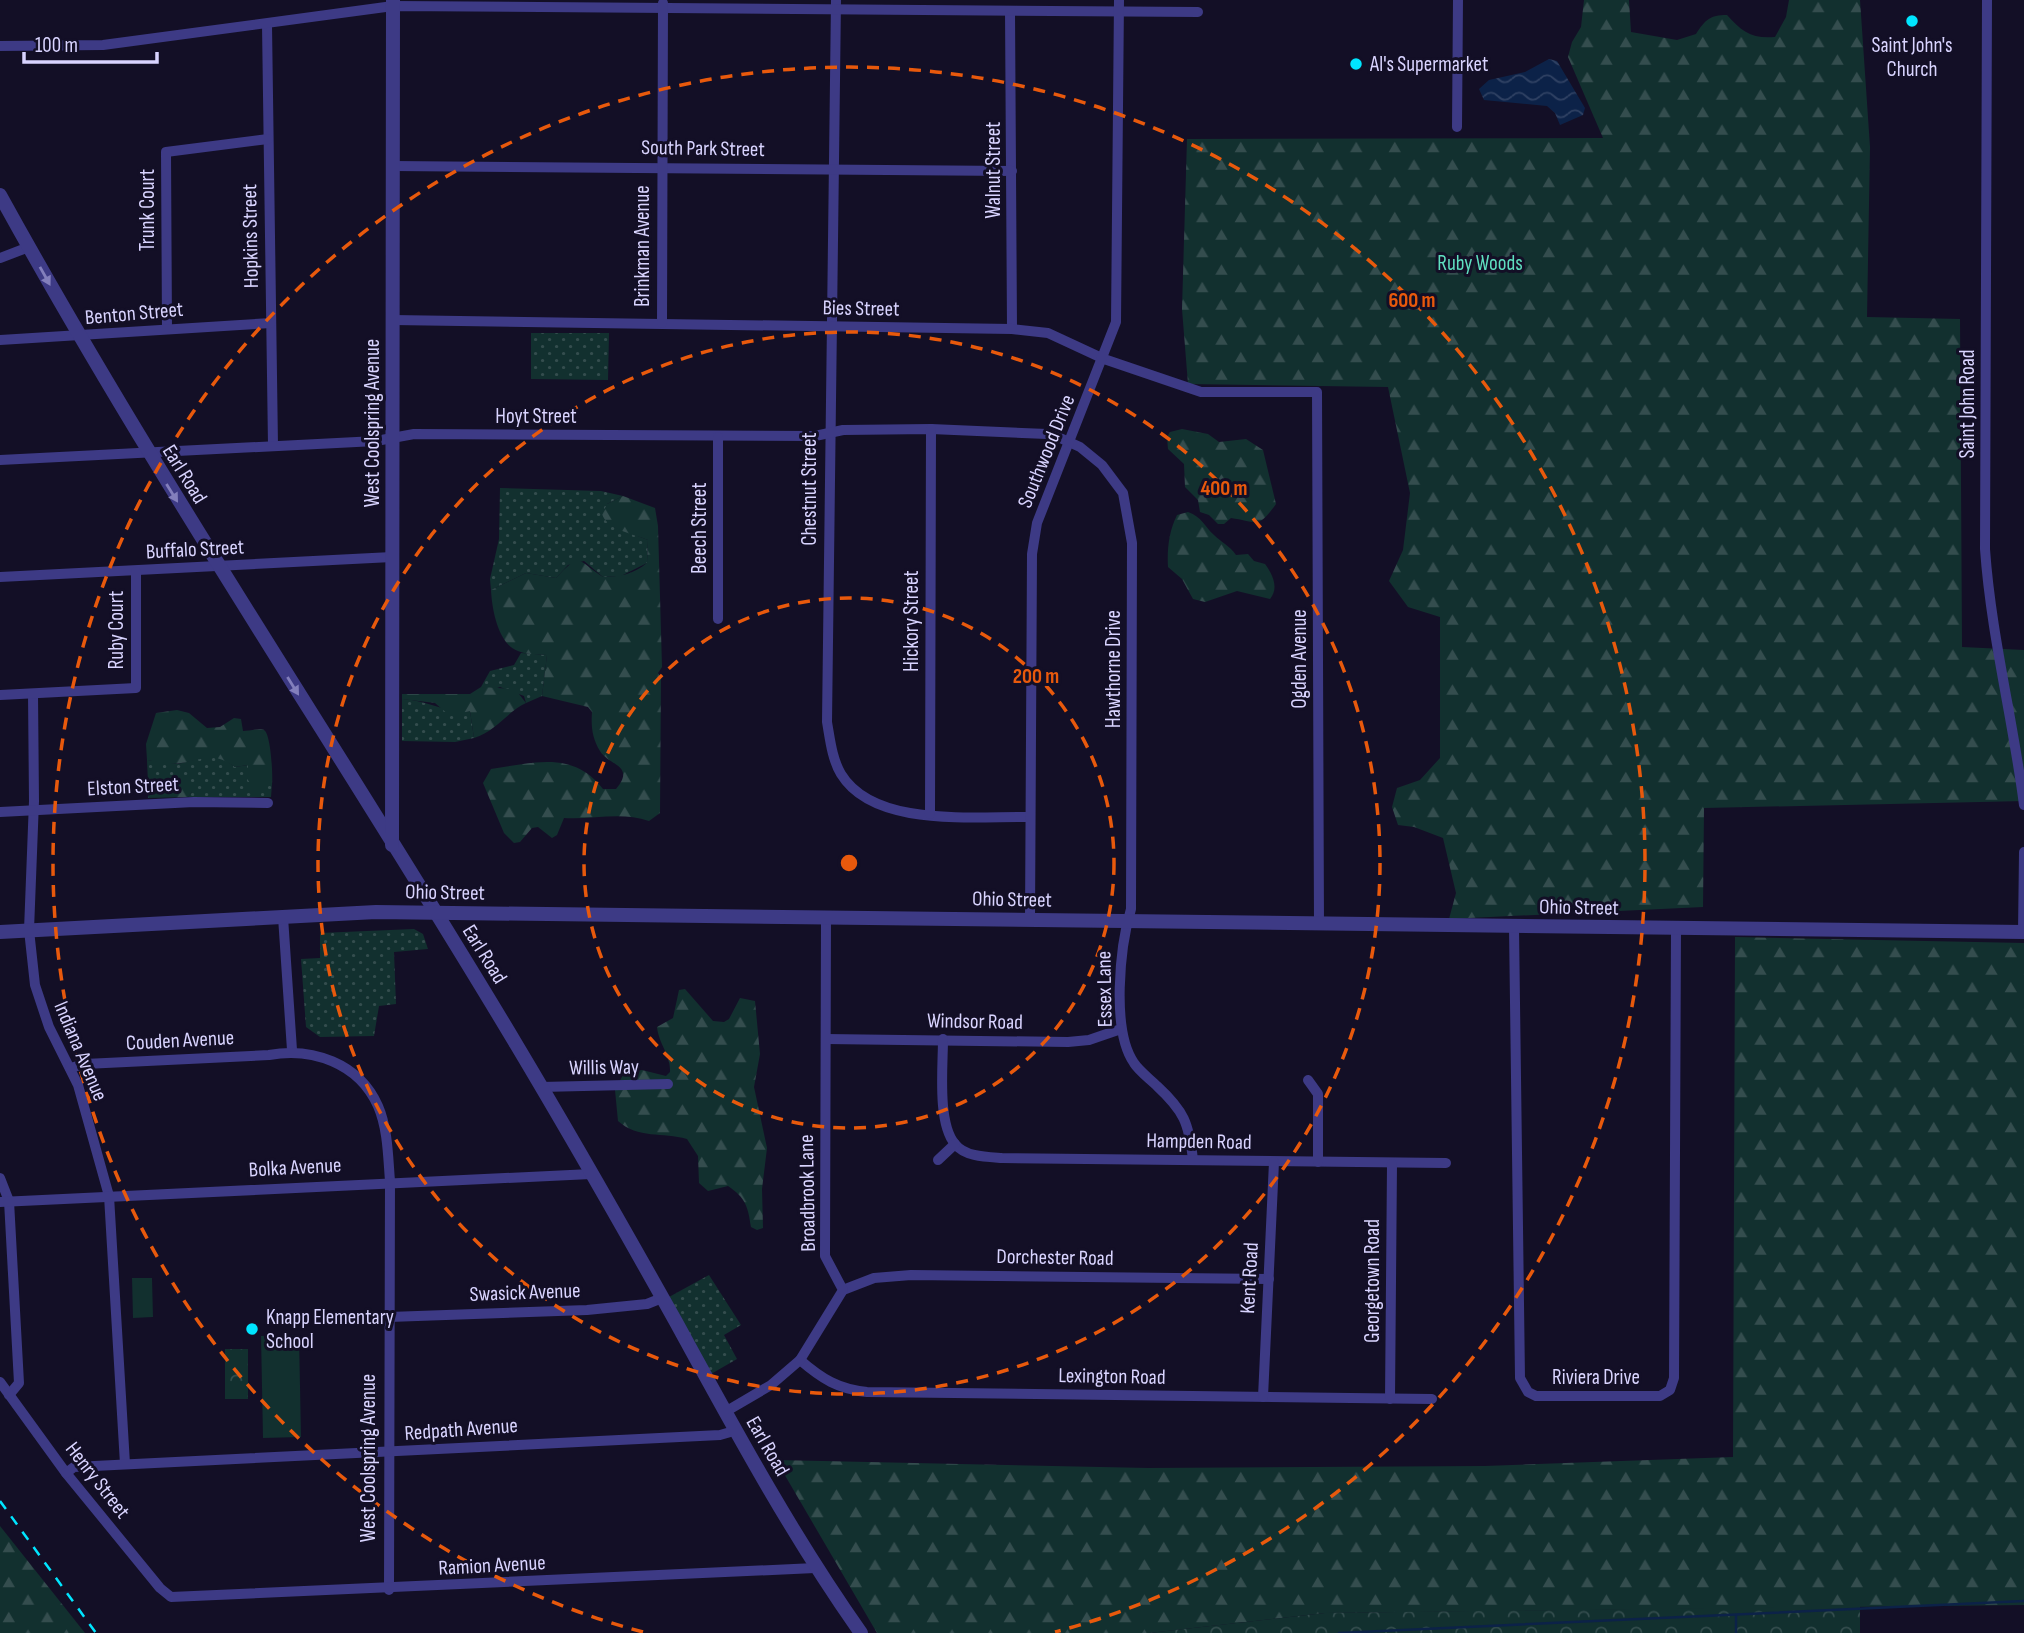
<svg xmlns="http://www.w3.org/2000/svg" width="2024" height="1633" viewBox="0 0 2024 1633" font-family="'Sofia Sans Condensed',sans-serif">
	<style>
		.grass { fill: url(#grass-dots) }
		.forest { fill: url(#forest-firs) }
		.park { fill: url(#park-crowns) }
		.pitch { fill: #12302f }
		.water { fill: url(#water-waves) }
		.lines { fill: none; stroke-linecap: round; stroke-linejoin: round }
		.stream { stroke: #0c2248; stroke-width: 2.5 }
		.minor { stroke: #3d3a85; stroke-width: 10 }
		.tertiary { stroke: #3d3a85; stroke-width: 14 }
		.rail { stroke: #00e5ff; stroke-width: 2.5; stroke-dasharray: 10 9; stroke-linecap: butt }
		.oneway { fill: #837fbc }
		.ring { fill: none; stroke: #e8590c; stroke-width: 3.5; stroke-dasharray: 12 9 }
		.poi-dot { fill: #00e5ff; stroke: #130f26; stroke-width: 2.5 }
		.labels { text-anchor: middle; stroke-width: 6; stroke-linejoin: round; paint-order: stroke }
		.poi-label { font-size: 21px; fill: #d9d4ff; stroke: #130f26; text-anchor: start }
		.street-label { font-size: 21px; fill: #d9d4ff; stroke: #130f26 }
		.park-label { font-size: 21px; fill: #5fe0c0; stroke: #130f26 }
		.centre { fill: #e8590c; stroke: #130f26; stroke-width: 3.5 }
		.ring-label { font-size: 21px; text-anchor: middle; font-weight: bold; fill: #e8590c; stroke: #130f26; stroke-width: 6; stroke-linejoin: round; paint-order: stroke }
	</style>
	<defs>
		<pattern id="grass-dots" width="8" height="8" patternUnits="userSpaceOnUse" patternTransform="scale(1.75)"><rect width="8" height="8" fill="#12302f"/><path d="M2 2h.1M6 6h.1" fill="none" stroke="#344d4e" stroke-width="1.8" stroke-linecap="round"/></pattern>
		<pattern id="forest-firs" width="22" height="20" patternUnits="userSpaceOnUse" patternTransform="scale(1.75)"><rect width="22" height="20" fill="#12302f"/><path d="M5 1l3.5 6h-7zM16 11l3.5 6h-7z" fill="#344d4e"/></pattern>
		<pattern id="park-crowns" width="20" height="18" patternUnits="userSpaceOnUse" patternTransform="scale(1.75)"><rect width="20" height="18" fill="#12302f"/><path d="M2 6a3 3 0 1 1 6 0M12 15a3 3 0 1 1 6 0" fill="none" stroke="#344d4e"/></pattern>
		<pattern id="water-waves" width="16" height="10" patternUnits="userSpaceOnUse" patternTransform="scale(1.75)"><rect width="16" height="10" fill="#0c2248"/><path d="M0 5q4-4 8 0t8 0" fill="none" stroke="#2f4163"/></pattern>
	</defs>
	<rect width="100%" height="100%" fill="#130f26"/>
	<g class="grass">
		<path d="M531,333H609L608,380L531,379Z"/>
		<path d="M500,488L601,491L623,496L607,504L614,527L648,540L647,563L621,576L603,577L584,561L568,565L556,578L526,573L491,590L490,579L499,539Z"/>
		<path d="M521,653L547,655L542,696L526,703L524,696L500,687L491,690L481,687L490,671L514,665Z"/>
		<path d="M402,699C426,700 448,714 470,711L474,738L455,742L402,741Z"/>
		<path d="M205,757H221L235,767L248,765V780L272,784L271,797H188L192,792L167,780L148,783L147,760L178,764Z"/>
		<path d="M414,929L423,934L428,949L394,952L396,1004L379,1006L374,1036L320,1037L306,1027L301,959L320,958V933Z"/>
		<path d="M709,1275L741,1325L724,1335L737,1359L711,1374L669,1297Z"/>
	</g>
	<g class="forest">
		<path d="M1584,0H1629L1631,32L1677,40L1696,34C1705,20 1710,15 1727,15C1742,32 1752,39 1775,37L1786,17L1789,0H1860L1870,147L1867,317L1960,319L1962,647L2024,650V801L1704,808L1703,907L1449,919L1456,893L1443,838L1414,827L1398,825L1392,807L1397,788L1420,780L1440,758V617L1408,607L1389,581L1403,550L1410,493L1388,387L1188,384L1182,309L1187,139L1603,138L1568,57L1572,42L1581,27Z"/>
		<path d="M1182,429L1208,434L1219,442L1246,439L1263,450L1276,504C1258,529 1258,522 1231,518L1224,524H1218L1209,515L1200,512L1198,500L1185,487L1184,464L1168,449L1167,437L1170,432Z"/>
		<path d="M623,496L655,508L658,526L662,667L658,673L661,678L660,813L649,821C621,811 592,820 564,818L557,835L552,838L538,827L532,828L520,842L514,843L504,833L483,783L491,769C534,763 573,750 603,789H616C636,765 609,766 600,751C592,738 591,726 592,712L588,707L542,696L547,655C538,654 527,655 518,651C498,644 492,609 491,590L526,573L556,578C582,550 578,562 603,577C619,577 634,574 647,563L648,540C634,534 607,530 602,514L607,504Z"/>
		<path d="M1188,512C1202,517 1204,526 1214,535C1222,543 1229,545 1236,555L1248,554L1254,561L1265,564C1273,575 1279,588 1270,599L1237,591L1205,602L1193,599L1182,579L1168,567C1167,549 1169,531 1177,515Z"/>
		<path d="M481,687L515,689L526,703C507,712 496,731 474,738L470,711L450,716L435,703L402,699V694H470Z"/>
		<path d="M177,710L189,713L207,728L220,727L234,718L241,719L243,731C249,731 260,728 264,730C271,734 273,776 272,784L254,790L248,780V765L235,767C212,751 206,759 181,763C171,765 158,762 147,760L146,744L156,713Z"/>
		<path d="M167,780L187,782L192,792L188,797L148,798V783Z"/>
		<path d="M1735,937L2024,943V1605L1325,1613L1149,1633H877L776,1460L1148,1468L1485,1466L1733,1457Z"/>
		<path d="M685,989L713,1021L724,1022L729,1019L740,998L755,1001L760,1054L754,1087L767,1148L762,1189L763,1228L757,1230L751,1227C748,1207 746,1198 728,1186L708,1191L699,1183L698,1156L687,1139C663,1132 638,1139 618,1121L615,1090L624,1073L642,1070L666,1076L670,1072C671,1055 659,1045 657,1027L673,1018L679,990Z"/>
		<path d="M0,1526L85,1633H0Z"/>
	</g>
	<g class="park">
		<rect x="225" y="1349" width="23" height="50"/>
		<path d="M1860,1606V1633H1149L1325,1613Z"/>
	</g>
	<g class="pitch">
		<path d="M132,1278H152L153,1317L133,1318Z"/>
		<path d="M299,1335L301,1437L263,1438L261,1336Z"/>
	</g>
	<path class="water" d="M1549,59L1557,61L1585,108L1583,115L1560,125L1555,113L1547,106L1484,100L1479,89L1489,80L1525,72Z"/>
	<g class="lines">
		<g class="stream">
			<path d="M1736,1615V1633"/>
			<path d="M1339,1633L2024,1601"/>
		</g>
		<g class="minor">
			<path d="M836,0L827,722C830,739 832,759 841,774C874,828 974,816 1029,817"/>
			<path d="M1987,0L1985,549C1991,635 2013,719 2024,805"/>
			<path d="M1010,11L1012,329"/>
			<path d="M267,25L273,446"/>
			<path d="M0,46L103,45L393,6L1198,12"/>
			<path d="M1457,127L1458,0"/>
			<path d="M393,166L1012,171"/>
			<path d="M0,258L29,247"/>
			<path d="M393,320L1012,329L1048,333L1104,359L1201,392H1317L1319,925"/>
			<path d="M662,323L663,3"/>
			<path d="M167,329L166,152L268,139"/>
			<path d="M0,340L271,323"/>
			<path d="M0,460L376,441L414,434L815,436L843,430L931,429L1047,434L1058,437L1080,447L1102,465L1123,493L1132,543L1131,909C1120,946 1111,1030 1134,1063C1139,1071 1150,1079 1157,1086C1184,1111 1189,1123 1193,1160"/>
			<path d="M0,577L392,557"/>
			<path d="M718,619V437"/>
			<path d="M33,694L34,801L29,930L35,985L49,1027L78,1085L109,1196L125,1464"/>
			<path d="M0,695L136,688V572"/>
			<path d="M0,812L194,802L268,803"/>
			<path d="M930,814L931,429"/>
			<path d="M283,917L292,1050"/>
			<path d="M1030,920L1032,554L1037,523L1116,322L1119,0"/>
			<path d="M1514,927L1520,1378L1528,1392L1536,1396H1660L1670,1390L1674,1378L1676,929"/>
			<path d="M2023,932L2024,852"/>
			<path d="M826,1039L1068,1042L1089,1040L1121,1029"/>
			<path d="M943,1039C943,1066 937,1123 955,1144C965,1157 987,1157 1002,1158L1446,1163"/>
			<path d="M70,1068L85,1064L269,1055C312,1047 359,1063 378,1106C388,1129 388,1157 390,1181L389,1590"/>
			<path d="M1308,1080L1318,1094V1162"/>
			<path d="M541,1087L668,1084"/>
			<path d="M938,1160L955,1144"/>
			<path d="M0,1178L9,1201L19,1383L9,1395"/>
			<path d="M0,1202L591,1174"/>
			<path d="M843,1290L874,1278L911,1275L1269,1279"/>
			<path d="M389,1317L587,1310L647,1304L662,1298"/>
			<path d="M800,1360C822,1379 838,1389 867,1392L1432,1399"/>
			<path d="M0,1382L66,1473L160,1588L171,1597L815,1568"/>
			<path d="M1263,1397L1274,1162"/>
			<path d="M1390,1399L1392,1164"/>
			<path d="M725,1412L771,1385L800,1360L843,1290L825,1256L826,918"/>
			<path d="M66,1473L74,1467L720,1435L734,1431"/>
		</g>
		<g class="tertiary">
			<path d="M0,195C160,486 346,759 516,1044C571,1136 624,1229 676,1322C734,1428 791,1534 861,1633"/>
			<path d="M392,845L393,0"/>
			<path d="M0,932L376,912L2024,932"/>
		</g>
		<path class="rail" d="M0,1501L96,1633"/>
	</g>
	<defs><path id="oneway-solid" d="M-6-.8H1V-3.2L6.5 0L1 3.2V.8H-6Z" transform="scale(1.75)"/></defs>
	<g class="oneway">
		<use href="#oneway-solid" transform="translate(45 276) rotate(61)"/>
		<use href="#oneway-solid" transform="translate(172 493) rotate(58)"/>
		<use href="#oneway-solid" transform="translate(293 686) rotate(58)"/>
	</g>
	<g class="ring">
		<circle cx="849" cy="863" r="265"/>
		<circle cx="849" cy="863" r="531"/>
		<path d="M643 1632A796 796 0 1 1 1055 1632"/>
	</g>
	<g class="poi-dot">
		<circle cx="1912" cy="21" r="7"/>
		<circle cx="1356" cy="64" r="7"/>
		<circle cx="252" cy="1329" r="7"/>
	</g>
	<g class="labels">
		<g class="poi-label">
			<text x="1912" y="52" text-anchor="middle">Saint John's<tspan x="1912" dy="24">Church</tspan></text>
			<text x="1370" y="71">Al's Supermarket</text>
			<text x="266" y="1324">Knapp Elementary<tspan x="266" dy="24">School</tspan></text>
		</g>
		<g class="street-label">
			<text transform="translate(703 148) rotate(1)" y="7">South Park Street</text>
			<text transform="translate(993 170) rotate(-90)" y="7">Walnut Street</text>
			<text transform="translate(147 210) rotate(-90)" y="7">Trunk Court</text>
			<text transform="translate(250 236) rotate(-91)" y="7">Hopkins Street</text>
			<text transform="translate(642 246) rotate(-90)" y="7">Brinkman Avenue</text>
			<text transform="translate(861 308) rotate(1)" y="7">Bies Street</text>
			<text transform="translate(134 313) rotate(-5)" y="7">Benton Street</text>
			<text transform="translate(1967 404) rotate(-90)" y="7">Saint John Road</text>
			<text x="536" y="423">Hoyt Street</text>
			<text transform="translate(372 423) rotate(-90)" y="7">West Coolspring Avenue</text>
			<text transform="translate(1046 451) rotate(-68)" y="7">Southwood Drive</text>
			<text transform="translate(185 474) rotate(58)" y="7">Earl Road</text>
			<text transform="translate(809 489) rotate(-90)" y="7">Chestnut Street</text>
			<text transform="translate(699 528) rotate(-90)" y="7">Beech Street</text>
			<text transform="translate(195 549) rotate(-3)" y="7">Buffalo Street</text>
			<text transform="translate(911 621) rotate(-90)" y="7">Hickory Street</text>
			<text transform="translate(116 630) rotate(-90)" y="7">Ruby Court</text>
			<text transform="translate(1299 659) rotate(-90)" y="7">Ogden Avenue</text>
			<text transform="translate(1113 669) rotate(-90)" y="7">Hawthorne Drive</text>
			<text transform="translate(133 786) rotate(-3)" y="7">Elston Street</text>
			<text transform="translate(445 892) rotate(1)" y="7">Ohio Street</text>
			<text transform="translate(1012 899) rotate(1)" y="7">Ohio Street</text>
			<text transform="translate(1579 907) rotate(1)" y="7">Ohio Street</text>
			<text transform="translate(485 954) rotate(58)" y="7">Earl Road</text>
			<text transform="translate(1104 989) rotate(-91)" y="7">Essex Lane</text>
			<text transform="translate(975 1021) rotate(1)" y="7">Windsor Road</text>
			<text transform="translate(180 1040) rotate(-3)" y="7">Couden Avenue</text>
			<text transform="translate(81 1051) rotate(67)" y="7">Indiana Avenue</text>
			<text transform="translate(604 1067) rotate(-1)" y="7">Willis Way</text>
			<text transform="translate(1199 1141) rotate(1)" y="7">Hampden Road</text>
			<text transform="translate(295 1167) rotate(-3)" y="7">Bolka Avenue</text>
			<text transform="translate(807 1193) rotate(-91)" y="7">Broadbrook Lane</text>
			<text transform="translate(1055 1257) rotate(1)" y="7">Dorchester Road</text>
			<text transform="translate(1249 1278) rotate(-87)" y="7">Kent Road</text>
			<text transform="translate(1372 1281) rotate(-90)" y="7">Georgetown Road</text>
			<text transform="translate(525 1292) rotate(-2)" y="7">Swasick Avenue</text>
			<text transform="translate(1112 1376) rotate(1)" y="7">Lexington Road</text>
			<text x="1596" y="1384">Riviera Drive</text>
			<text transform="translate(461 1429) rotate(-4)" y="7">Redpath Avenue</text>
			<text transform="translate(768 1446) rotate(60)" y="7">Earl Road</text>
			<text transform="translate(368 1458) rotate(-90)" y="7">West Coolspring Avenue</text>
			<text transform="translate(98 1480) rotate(52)" y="7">Henry Street</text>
			<text transform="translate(492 1565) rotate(-3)" y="7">Ramion Avenue</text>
		</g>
		<g class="park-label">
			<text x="1480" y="270">Ruby Woods</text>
		</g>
	</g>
	<circle cx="849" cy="863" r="10" class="centre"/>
	<g class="ring-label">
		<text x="1412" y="307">600 m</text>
		<text x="1224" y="495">400 m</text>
		<text x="1036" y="683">200 m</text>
	</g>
	<path d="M24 52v10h133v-10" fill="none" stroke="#d9d4ff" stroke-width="3.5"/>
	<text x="35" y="52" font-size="21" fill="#d9d4ff" stroke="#130f26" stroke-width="5" paint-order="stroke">100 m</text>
</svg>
